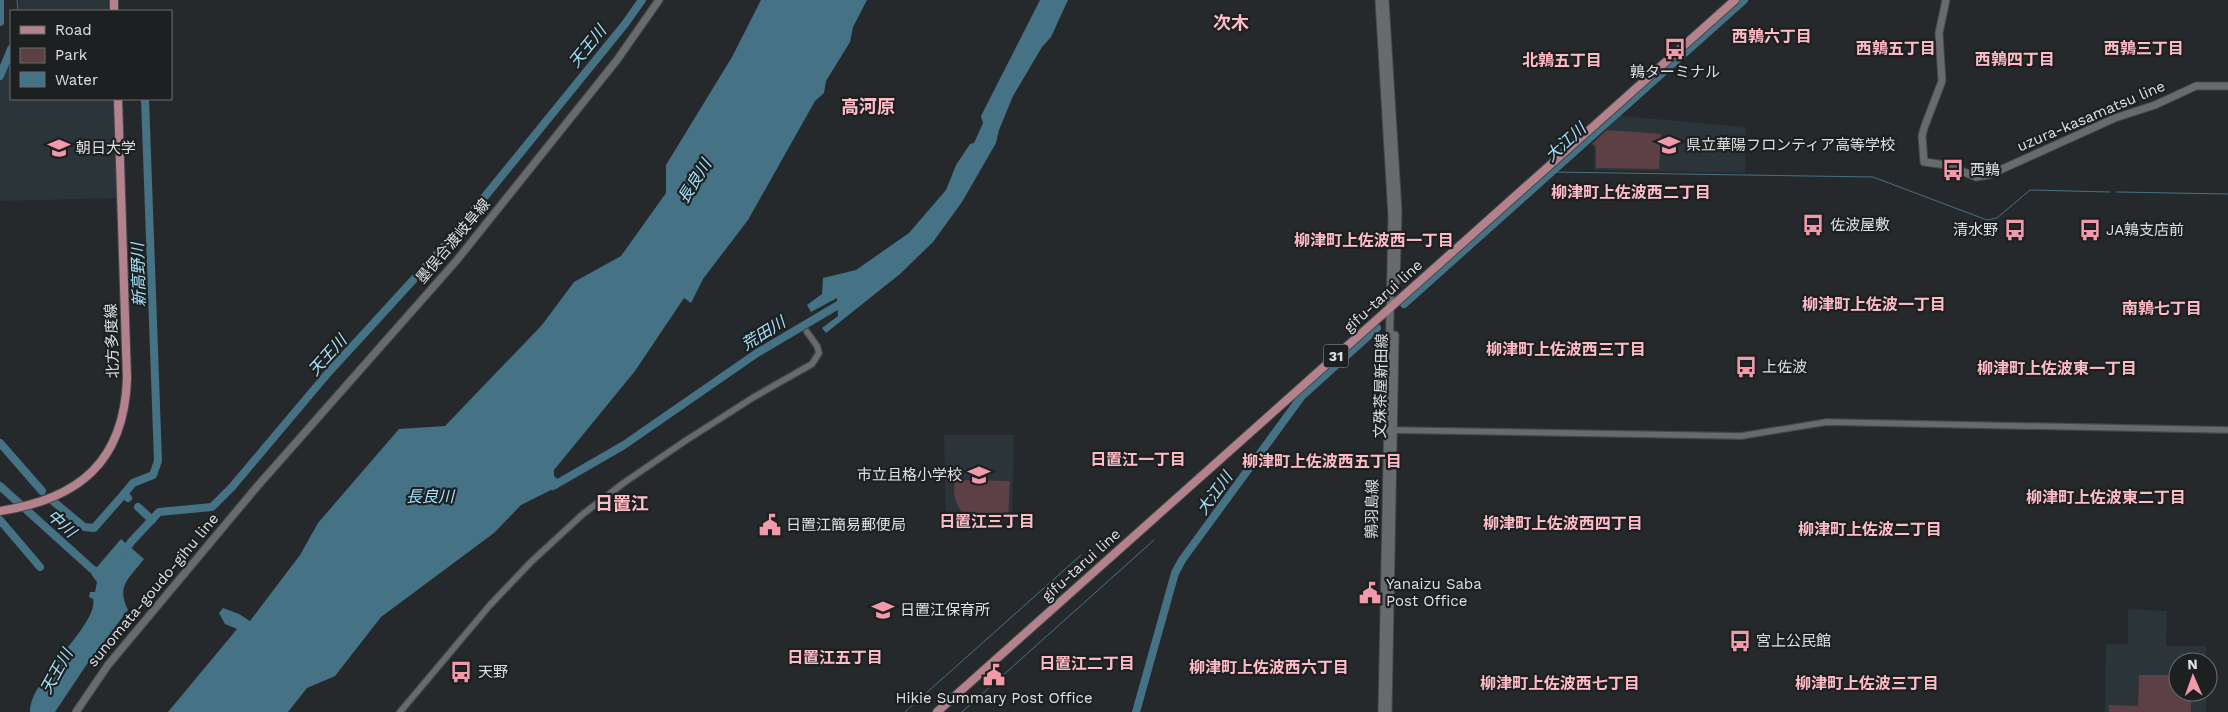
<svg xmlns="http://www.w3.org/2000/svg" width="2228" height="712" viewBox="0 0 2228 712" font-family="'Work Sans','Noto Sans JP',sans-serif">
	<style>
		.built { fill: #2b3439 }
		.green { fill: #5d4045 }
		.water { fill: #457285 }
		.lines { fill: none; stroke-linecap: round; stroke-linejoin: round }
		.stream { stroke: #457285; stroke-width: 1 }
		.river { stroke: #457285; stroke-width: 8 }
		.tertiary-casing { stroke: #45484a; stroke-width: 8 }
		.secondary-casing { stroke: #45484a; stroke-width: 9 }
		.primary-casing { stroke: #45484a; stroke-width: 10 }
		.tertiary { stroke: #676b6d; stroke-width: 5.5 }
		.secondary { stroke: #676b6d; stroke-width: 7 }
		.primary { stroke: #b4828c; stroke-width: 8 }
		.labels { text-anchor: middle; stroke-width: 4.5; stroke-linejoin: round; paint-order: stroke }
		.shield { fill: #1c2021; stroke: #a4a6a8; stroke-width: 1 }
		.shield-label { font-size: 14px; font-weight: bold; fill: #dee0e2 }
		.poi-label { font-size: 15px; fill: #dee0e2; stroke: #1c2021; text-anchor: start }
		.street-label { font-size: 15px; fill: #dee0e2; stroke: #1c2021 }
		.neighbourhood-label { font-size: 16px; font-weight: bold; fill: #ffbbc6; stroke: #1c2021 }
		.water-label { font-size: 16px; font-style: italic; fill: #a7e2fc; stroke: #1c2021 }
		.quarter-label { font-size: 18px; font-weight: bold; fill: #ffbbc6; stroke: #1c2021 }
	</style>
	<rect width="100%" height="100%" fill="#26292b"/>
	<g class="built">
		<path d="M19,0H112L113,11H19Z"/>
		<path d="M11,54V99H116L119,198L0,201V79Z"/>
		<path d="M1620,116L1746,127L1745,173L1594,170V146L1591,144Z"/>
		<path d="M944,435H1014L1012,516L1010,518L946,513Z"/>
		<path d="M2128,609L2167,611L2166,646H2206V662H2178V692H2206V712H2105L2106,644H2128Z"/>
	</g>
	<g class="green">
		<path d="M1607,130L1661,134L1659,169L1596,168V146L1592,144Z"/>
		<path d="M955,480L1010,481L1008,516L963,513C954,503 953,492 955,480Z"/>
		<path d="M2139,675H2178V692H2191V712H2109V705L2138,706Z"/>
	</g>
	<g class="water">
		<path d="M761,0H867L853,27L850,42L826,81L824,93L815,101L748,220L703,279L691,303L684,298L635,371L554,470V476L563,484L521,505L494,533L381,617L335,676L307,688L288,712H168L237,629L225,624L219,613L223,608L239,614L250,621L300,555L318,523L399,429L445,426L542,325L574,282L621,256L666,193V165L732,57Z"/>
		<path d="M1040,0H1068L1051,37L1042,47L1013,96L999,130L996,143L962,202L933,242L900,274L826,333L822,328L838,316L837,298L811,312L807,305L822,294L823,278L856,270L909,233L946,190L956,165L970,144L974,143L983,123L981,116Z"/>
		<path d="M121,539L144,559C129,579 116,585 128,610L87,664L55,712H30C30,678 99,625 93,599L89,597L90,592H95L97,582L91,574Z"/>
	</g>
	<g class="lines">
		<g class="stream">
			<path d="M17,0L18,11"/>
			<path d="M1553,172L1873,177L1987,220L1997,218L2030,190L2110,192"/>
			<path d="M2117,192L2228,194"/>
			<path d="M905,712L1081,555"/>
			<path d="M962,712L1154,540"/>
		</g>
		<g class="river">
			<path d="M0,22V0"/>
			<path d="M0,76L11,49"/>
			<path d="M1404,304L1744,0"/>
			<path d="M0,443L42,491"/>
			<path d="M0,486L92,569L102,574"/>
			<path d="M553,486L624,445L757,353L845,301"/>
			<path d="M128,498L124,494L133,483L153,475L158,461L145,99"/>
			<path d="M54,502L84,527L94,528L124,494"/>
			<path d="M138,507L152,520"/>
			<path d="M0,520L40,567"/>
			<path d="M123,554L131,542L159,512L212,507L232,487L328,373L448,242L625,24L642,0"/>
			<path d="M1136,712L1175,573L1182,560L1302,396L1377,328"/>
		</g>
		<g class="tertiary-casing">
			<g id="tertiary">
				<path d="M1389,430L1741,436L1827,422L2228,430"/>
				<path d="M400,712L490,605L531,562L583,514L625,482L685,441L754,397L812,364L819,353L817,346L807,332"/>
			</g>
		</g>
		<g class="secondary-casing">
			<g id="secondary">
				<path d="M1379,0L1392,216L1382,712"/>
				<path d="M1385,0L1398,211L1396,282"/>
				<path d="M1946,0L1939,33L1942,81L1924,128L1922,136L1924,162L1947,165L1976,177L1989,175L2115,118L2155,105L2196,86H2228"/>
				<path d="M76,712L108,665L255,489L457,260L617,60L659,0"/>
				<path d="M1388,712L1395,335"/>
			</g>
		</g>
		<g class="primary-casing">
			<g id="primary">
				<path d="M114,0V11"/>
				<path d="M0,511C79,499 124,462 127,379L118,99"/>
				<path d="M937,712L1735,0"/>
			</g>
		</g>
		<use href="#tertiary" class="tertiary"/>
		<use href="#secondary" class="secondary"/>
		<use href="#primary" class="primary"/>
	</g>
	<defs>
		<g id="bus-bare" transform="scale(1.725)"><path d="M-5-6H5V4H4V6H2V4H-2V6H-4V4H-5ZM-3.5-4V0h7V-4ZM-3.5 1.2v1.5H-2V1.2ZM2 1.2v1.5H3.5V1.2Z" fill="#f39aaa" stroke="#1c2021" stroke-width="2.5" paint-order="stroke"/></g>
		<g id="school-bare" transform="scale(1.725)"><path d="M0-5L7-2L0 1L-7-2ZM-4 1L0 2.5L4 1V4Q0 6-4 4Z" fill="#f39aaa" stroke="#1c2021" stroke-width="2.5" paint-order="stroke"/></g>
		<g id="university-bare" transform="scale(1.725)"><path d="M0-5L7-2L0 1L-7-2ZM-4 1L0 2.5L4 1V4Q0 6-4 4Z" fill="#f39aaa" stroke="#1c2021" stroke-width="2.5" paint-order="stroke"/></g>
		<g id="civic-bare" transform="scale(1.725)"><path d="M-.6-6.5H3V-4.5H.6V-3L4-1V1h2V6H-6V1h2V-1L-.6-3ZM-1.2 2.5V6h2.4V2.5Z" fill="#f39aaa" stroke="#1c2021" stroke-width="2.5" paint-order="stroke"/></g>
	</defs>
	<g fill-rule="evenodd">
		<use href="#bus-bare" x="1675" y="49"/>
		<use href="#school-bare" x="1669" y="145"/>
		<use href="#university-bare" x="59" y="148"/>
		<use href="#bus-bare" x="1953" y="170"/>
		<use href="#bus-bare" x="1813" y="225"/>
		<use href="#bus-bare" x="2015" y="230"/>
		<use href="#bus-bare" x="2090" y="230"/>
		<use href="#bus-bare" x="1746" y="367"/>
		<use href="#school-bare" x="979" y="475"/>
		<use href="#civic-bare" x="770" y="525"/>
		<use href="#civic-bare" x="1370" y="593"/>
		<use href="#school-bare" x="883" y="610"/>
		<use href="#bus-bare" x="1740" y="641"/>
		<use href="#bus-bare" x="461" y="672"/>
		<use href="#civic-bare" x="994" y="675"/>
	</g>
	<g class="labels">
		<rect class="shield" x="1323.5" y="344.5" width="25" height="23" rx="4"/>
		<g class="shield-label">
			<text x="1336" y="361">31</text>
		</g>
		<g class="poi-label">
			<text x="1675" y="77" text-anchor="middle">鶉ターミナル</text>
			<text x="1686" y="150">県立華陽フロンティア高等学校</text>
			<text x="76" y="153">朝日大学</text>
			<text x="1970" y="175">西鶉</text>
			<text x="1830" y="230">佐波屋敷</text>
			<text x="1998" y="235" text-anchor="end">清水野</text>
			<text x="2106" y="235">JA鶉支店前</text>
			<text x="1762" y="372">上佐波</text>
			<text x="962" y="480" text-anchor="end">市立且格小学校</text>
			<text x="786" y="530">日置江簡易郵便局</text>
			<text x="1386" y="589">Yanaizu Saba<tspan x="1386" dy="17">Post Office</tspan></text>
			<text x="900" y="615">日置江保育所</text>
			<text x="1756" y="646">宮上公民館</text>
			<text x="478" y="677">天野</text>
			<text x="994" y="703" text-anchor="middle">Hikie Summary Post Office</text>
		</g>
		<g class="street-label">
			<text transform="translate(2091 116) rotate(-23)" y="5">uzura-kasamatsu line</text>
			<text transform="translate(453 241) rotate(-50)" y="5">墨俣合渡岐阜線</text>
			<text transform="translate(1383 296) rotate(-42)" y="5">gifu-tarui line</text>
			<text transform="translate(112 341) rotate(-92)" y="5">北方多度線</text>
			<text transform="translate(1381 386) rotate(-89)" y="5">文殊茶屋新田線</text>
			<text transform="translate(1372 509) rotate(-89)" y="5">鶉羽島線</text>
			<text transform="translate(1081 565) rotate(-42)" y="5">gifu-tarui line</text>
			<text transform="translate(153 590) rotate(-50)" y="5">sunomata-goudo-gihu line</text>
		</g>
		<g class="neighbourhood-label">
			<text x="1772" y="42">西鶉六丁目</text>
			<text x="1896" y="54">西鶉五丁目</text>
			<text x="2144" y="54">西鶉三丁目</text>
			<text x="2015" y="65">西鶉四丁目</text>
			<text x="1562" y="66">北鶉五丁目</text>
			<text x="1631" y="198">柳津町上佐波西二丁目</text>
			<text x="1374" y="246">柳津町上佐波西一丁目</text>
			<text x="1874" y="310">柳津町上佐波一丁目</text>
			<text x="2162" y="314">南鶉七丁目</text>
			<text x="1566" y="355">柳津町上佐波西三丁目</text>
			<text x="2057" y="374">柳津町上佐波東一丁目</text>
			<text x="1138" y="465">日置江一丁目</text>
			<text x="1322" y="467">柳津町上佐波西五丁目</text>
			<text x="2106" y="503">柳津町上佐波東二丁目</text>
			<text x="987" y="527">日置江三丁目</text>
			<text x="1563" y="529">柳津町上佐波西四丁目</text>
			<text x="1870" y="535">柳津町上佐波二丁目</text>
			<text x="835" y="663">日置江五丁目</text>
			<text x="1087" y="669">日置江二丁目</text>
			<text x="1269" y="673">柳津町上佐波西六丁目</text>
			<text x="1560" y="689">柳津町上佐波西七丁目</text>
			<text x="1867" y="689">柳津町上佐波三丁目</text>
		</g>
		<g class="water-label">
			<text transform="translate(587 46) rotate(-51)" y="6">天王川</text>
			<text transform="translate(1565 142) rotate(-42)" y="6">大江川</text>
			<text transform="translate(694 181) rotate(-58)" y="6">長良川</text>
			<text transform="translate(138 275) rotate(-92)" y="6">新高野川</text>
			<text transform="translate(763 333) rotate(-32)" y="6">荒田川</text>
			<text transform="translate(327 355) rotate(-48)" y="6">天王川</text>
			<text transform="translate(1214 493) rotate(-54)" y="6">大江川</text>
			<text x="430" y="502">長良川</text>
			<text transform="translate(62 523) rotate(42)" y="6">中川</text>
			<text transform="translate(56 671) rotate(-61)" y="6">天王川</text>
		</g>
		<g class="quarter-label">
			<text x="1231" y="29">次木</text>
			<text x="868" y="113">高河原</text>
			<text x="622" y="510">日置江</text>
		</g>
	</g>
	<rect x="10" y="10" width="162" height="90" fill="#1c2021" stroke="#6a6d6e"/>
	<rect x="20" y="26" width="25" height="8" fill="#b4828c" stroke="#6a6d6e"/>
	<text x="55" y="35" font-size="15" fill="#dee0e2">Road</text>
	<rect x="20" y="48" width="25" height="15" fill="#5d4045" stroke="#6a6d6e"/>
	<text x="55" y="60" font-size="15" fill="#dee0e2">Park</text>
	<rect x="20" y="72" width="25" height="15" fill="#457285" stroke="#6a6d6e"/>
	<text x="55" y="85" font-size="15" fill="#dee0e2">Water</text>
	<g transform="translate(2193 677) rotate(358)"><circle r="24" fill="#1c2021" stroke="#6a6d6e"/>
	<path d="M0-4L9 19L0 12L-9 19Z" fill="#f39aaa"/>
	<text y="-8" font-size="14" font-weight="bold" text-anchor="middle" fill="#dee0e2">N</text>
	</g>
</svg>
